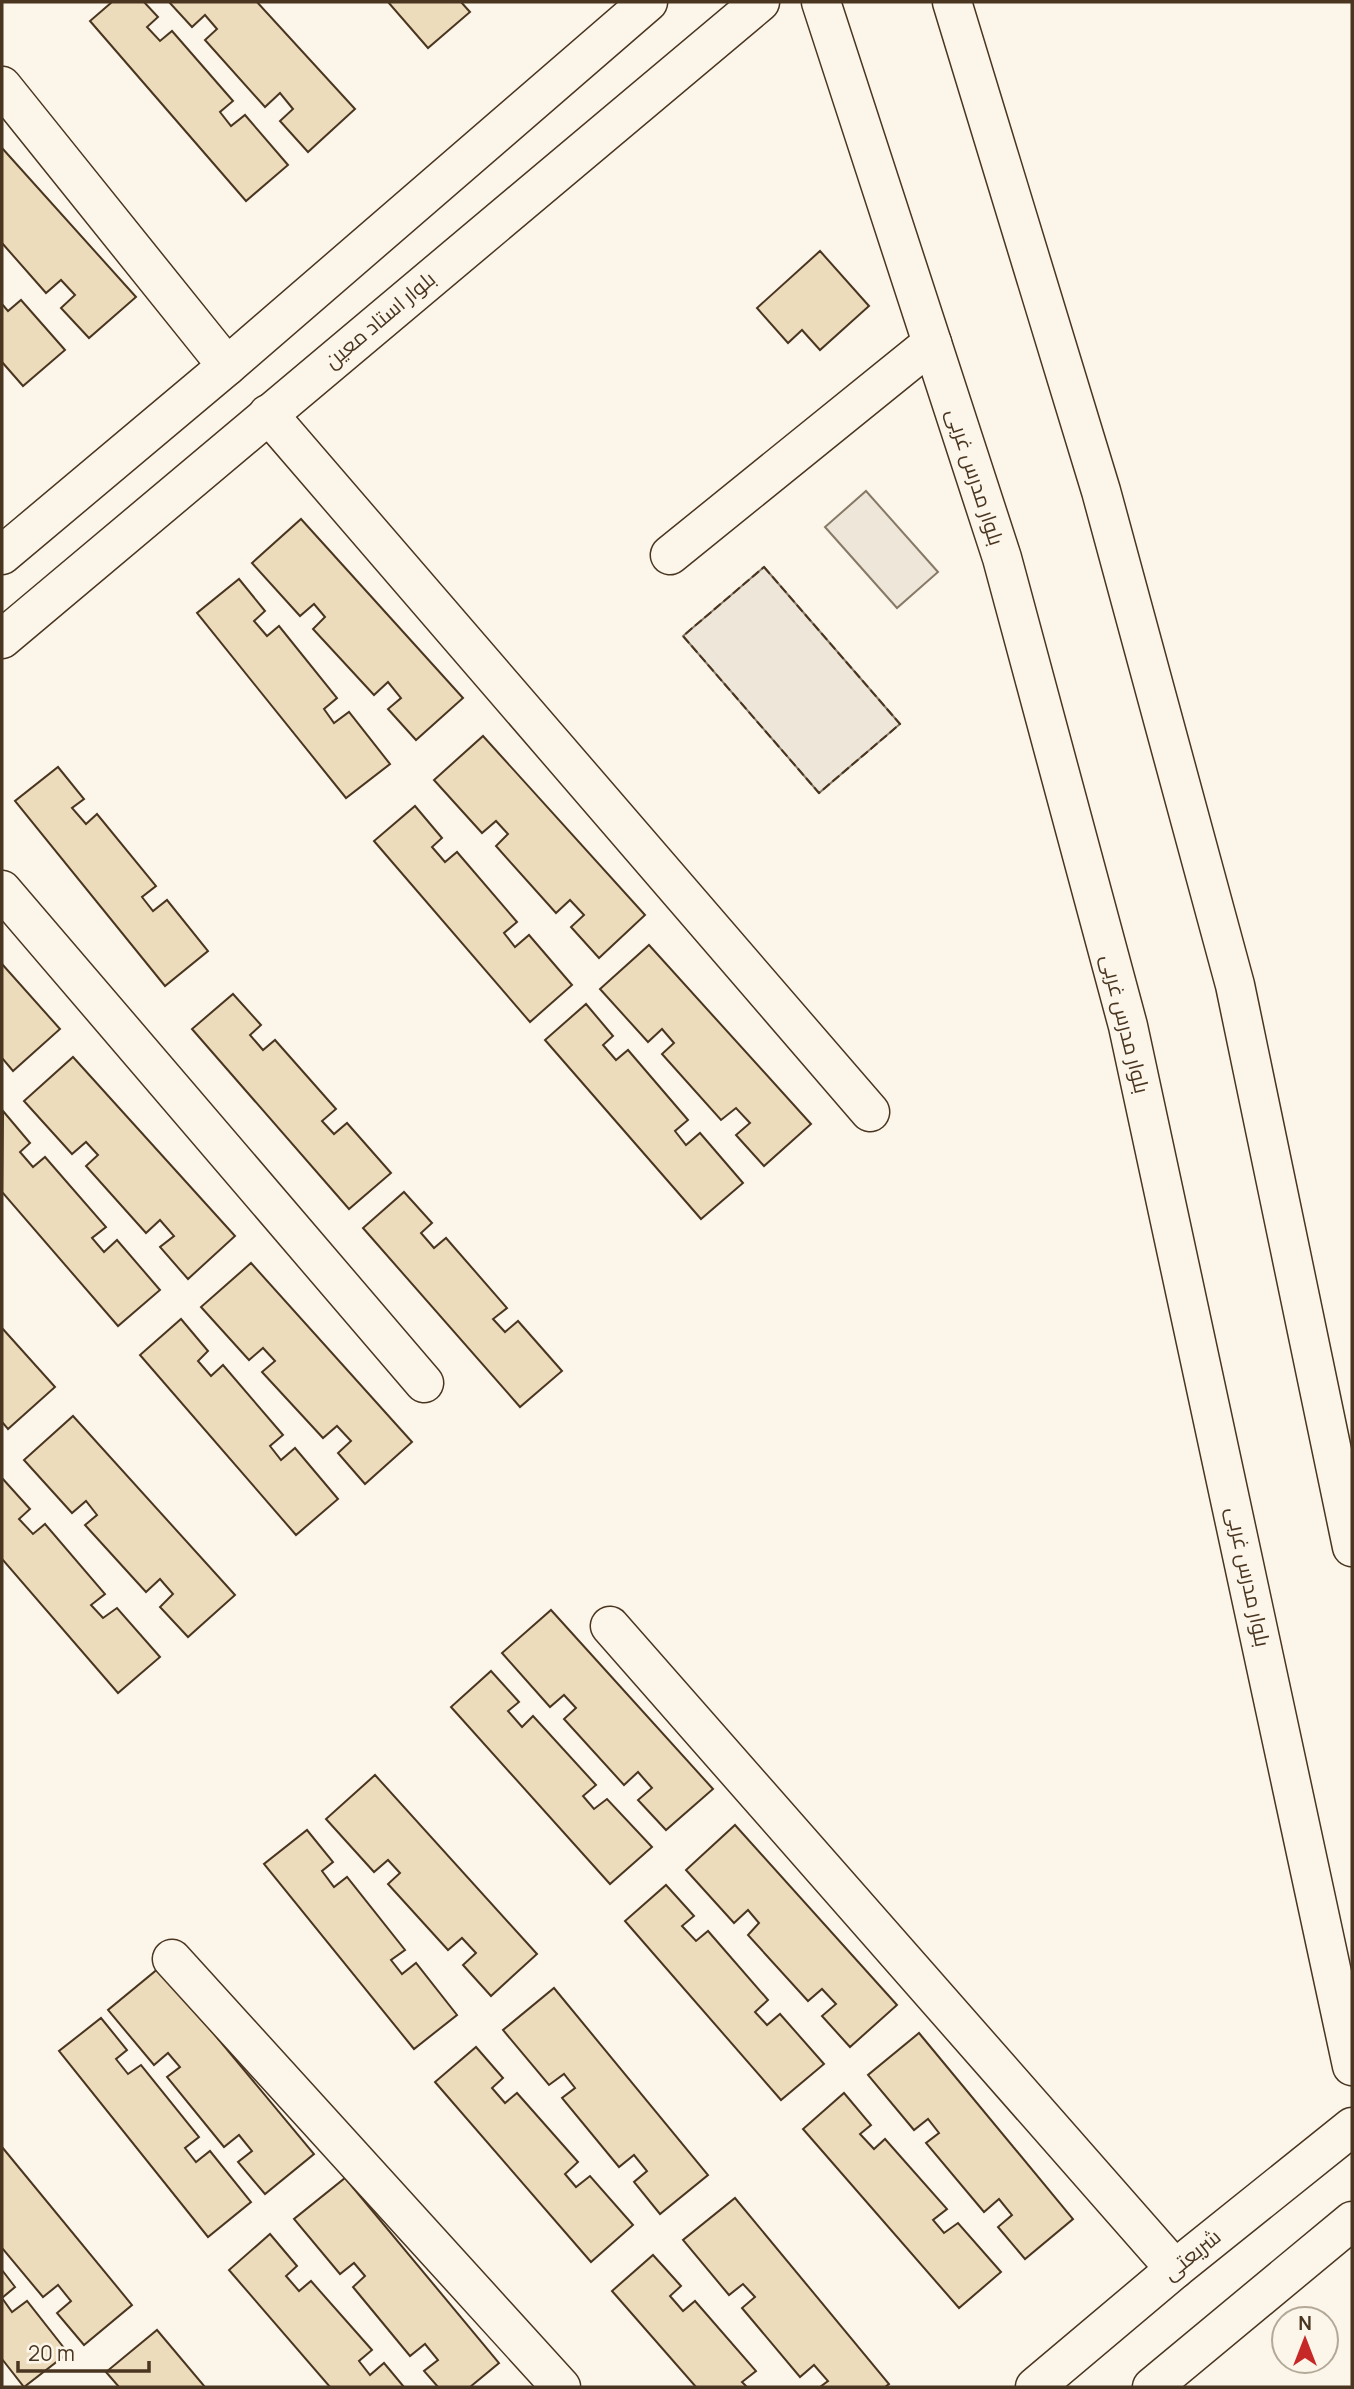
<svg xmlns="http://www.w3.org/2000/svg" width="1354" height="2389" viewBox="0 0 1354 2389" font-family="Manrope,Cairo,sans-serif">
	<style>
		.green { fill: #ede6d9; stroke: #887966; stroke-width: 2 }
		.building { fill: #ecdcbc; stroke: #4a3520; stroke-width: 2 }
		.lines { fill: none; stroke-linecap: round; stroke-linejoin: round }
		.minor-casing { stroke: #4a3520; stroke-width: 41 }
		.minor { stroke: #fbf6e9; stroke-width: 38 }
		.fence { stroke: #4a3520; stroke-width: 2; stroke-dasharray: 9 3.5; stroke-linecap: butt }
		.labels { text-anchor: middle; stroke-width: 5; stroke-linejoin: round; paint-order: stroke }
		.street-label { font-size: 21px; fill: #4a3520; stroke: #fbf6e9 }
	</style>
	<rect width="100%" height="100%" fill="#fbf6e9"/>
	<g class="green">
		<path d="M866,491L938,572L897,608L825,527Z"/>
		<path d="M764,567L900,724L819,793L683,636Z"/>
	</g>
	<g class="building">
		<path d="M112,2H144L158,17L147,27L160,41L172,31L233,101L220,112L231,126L245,115L288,165L246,201L90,21Z"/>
		<path d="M169,2H257L355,109L308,152L280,121L293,109L280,93L265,107L205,40L217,29L205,15L192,27Z"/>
		<path d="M388,2H461L470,12L428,48Z"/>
		<path d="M2,148L136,297L89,338L61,308L75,295L61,280L46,293L2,243Z"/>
		<path d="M820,251L869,306L820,350L802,330L788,343L757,308Z"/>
		<path d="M21,300L65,350L23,386L2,362V304L8,311Z"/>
		<path d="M301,519L463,698L416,740L388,709L401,698L388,682L374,695L313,629L325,617L314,604L300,616L252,563Z"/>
		<path d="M239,579L265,611L254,621L267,636L279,626L337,698L324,709L334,723L349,712L390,764L346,798L197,613Z"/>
		<path d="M483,736L645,915L599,958L571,927L584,915L570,900L556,913L496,846L508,834L496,821L482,833L434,780Z"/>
		<path d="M58,767L84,799L72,808L86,824L97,814L156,886L142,897L153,911L167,900L208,951L165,986L15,801Z"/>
		<path d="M415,806L442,838L432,847L445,862L457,852L517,922L504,933L515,947L529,935L572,985L530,1022L374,841Z"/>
		<path d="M649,945L811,1124L764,1166L736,1135L750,1123L736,1108L721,1120L662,1054L674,1043L662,1029L648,1042L600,989Z"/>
		<path d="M2,964L60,1029L13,1071L2,1058Z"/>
		<path d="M233,994L261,1025L250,1035L263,1050L275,1040L336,1109L322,1121L334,1134L347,1123L391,1173L349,1209L192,1029Z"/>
		<path d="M586,1004L613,1036L603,1045L616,1060L628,1050L688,1120L675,1131L686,1145L700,1133L743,1183L701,1219L545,1040Z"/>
		<path d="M73,1057L235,1236L188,1279L160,1247L174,1236L160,1220L146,1233L86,1166L98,1155L86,1142L72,1154L24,1101Z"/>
		<path d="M3,1111L30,1143L20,1152L33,1167L45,1157L106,1227L92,1238L104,1252L117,1240L160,1290L118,1326L2,1192Z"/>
		<path d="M404,1192L432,1223L421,1233L434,1248L446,1238L507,1308L493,1319L505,1332L518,1321L562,1371L520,1407L363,1228Z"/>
		<path d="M251,1263L412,1442L365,1484L338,1453L351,1441L337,1426L323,1438L262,1372L275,1361L263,1348L249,1360L201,1307Z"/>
		<path d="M181,1319L208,1351L198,1361L211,1376L223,1365L283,1435L270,1446L281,1460L295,1448L338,1499L296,1535L140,1355Z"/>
		<path d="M2,1328L55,1387L8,1429L2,1422Z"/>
		<path d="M73,1416L235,1595L188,1637L160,1607L173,1594L160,1579L146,1592L85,1525L97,1515L86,1501L72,1513L24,1460Z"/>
		<path d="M2,1478L30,1509L19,1519L33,1534L45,1524L105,1594L91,1605L103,1618L117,1608L160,1657L118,1693L2,1559Z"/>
		<path d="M551,1610L713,1789L666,1830L638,1800L652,1788L638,1772L624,1785L564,1719L576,1708L564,1695L550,1707L502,1653Z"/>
		<path d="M491,1671L519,1702L508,1711L522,1727L533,1716L596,1785L583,1796L594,1809L607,1799L652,1847L610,1884L451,1707Z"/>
		<path d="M375,1775L537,1954L491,1996L463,1965L476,1953L462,1938L448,1950L388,1884L400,1873L388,1860L374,1872L326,1819Z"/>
		<path d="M735,1825L897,2005L850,2047L822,2016L836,2004L822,1989L808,2001L748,1935L759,1923L748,1910L734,1923L686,1870Z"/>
		<path d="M307,1830L333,1862L322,1871L334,1887L347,1877L405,1950L391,1960L402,1974L416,1963L457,2015L414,2049L264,1864Z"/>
		<path d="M666,1885L694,1916L682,1926L696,1941L708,1931L768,2000L755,2012L767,2025L780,2014L824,2064L781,2100L625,1921Z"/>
		<path d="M159,1968L314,2154L265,2194L238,2162L252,2151L239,2135L224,2147L167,2077L180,2067L168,2053L154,2065L108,2010Z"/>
		<path d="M554,1988L708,2175L660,2214L634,2182L647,2171L634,2155L619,2167L562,2098L575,2088L564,2074L549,2085L503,2030Z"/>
		<path d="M101,2018L127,2050L116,2059L128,2074L141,2065L199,2137L185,2148L196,2162L210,2151L251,2202L208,2237L59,2051Z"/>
		<path d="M919,2033L1073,2219L1025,2259L998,2227L1012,2215L999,2199L984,2212L926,2143L939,2133L928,2119L914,2130L868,2075Z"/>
		<path d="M476,2047L503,2078L492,2088L505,2103L517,2093L578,2162L565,2174L576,2187L590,2176L633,2225L591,2262L435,2082Z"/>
		<path d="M844,2093L871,2125L860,2134L874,2149L885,2139L947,2209L933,2220L944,2233L958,2223L1001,2272L959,2308L803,2129Z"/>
		<path d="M2,2147L132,2305L84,2345L57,2313L71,2301L58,2285L43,2297L2,2248Z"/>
		<path d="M345,2178L499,2363L470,2387H438L424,2371L438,2360L425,2344L410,2356L353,2287L365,2276L354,2263L340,2274L294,2219Z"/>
		<path d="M735,2198L889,2384L885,2387H820L828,2381L814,2365L800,2377L742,2308L755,2297L743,2284L729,2295L683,2240Z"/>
		<path d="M270,2234L297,2266L286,2276L299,2291L311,2281L372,2350L359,2361L370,2375L384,2363L404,2387H330L229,2270Z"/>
		<path d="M653,2255L681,2286L670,2296L683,2311L695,2301L756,2371L742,2382L747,2387H696L612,2291Z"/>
		<path d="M2,2270L15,2287L2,2298L12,2312L27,2301L68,2353L24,2387L2,2359Z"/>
		<path d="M157,2330L205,2387H119L106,2372Z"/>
	</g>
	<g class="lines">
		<g class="minor-casing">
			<g id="minor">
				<path d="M821,2L1002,558L1128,1026L1352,2066"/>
				<path d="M952,2L1101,491L1235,985L1352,1547"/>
				<path d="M2,86L227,366"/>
				<path d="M268,414L870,1112"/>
				<path d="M2,555L227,366L648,2"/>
				<path d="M670,555L932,343"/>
				<path d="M2,639L760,2"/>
				<path d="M2,890L424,1383"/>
				<path d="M610,1626L1175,2269"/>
				<path d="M172,1959L561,2387"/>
				<path d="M1035,2387L1175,2269L1352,2127"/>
				<path d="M1152,2387L1352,2221"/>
			</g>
		</g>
		<use href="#minor" class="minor"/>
		<path class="fence" d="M764,567L900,724L819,793L683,636Z"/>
	</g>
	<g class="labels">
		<g class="street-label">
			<text transform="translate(380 320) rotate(-40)" y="7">بلوار استاد معین</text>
			<text transform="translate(975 477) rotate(72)" y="7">بلوار مدرس غربی</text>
			<text transform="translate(1125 1024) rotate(76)" y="7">بلوار مدرس غربی</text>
			<text transform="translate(1248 1577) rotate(78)" y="7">بلوار مدرس غربی</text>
			<text transform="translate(1192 2255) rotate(-39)" y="7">شریعتی</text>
		</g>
	</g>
	<rect width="1354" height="2389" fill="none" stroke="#4a3520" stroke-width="7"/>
	<g transform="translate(1305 2340)"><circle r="33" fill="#fbf6e9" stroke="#b4a999" stroke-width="2"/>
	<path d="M0-5L12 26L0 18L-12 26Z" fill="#c62828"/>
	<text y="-10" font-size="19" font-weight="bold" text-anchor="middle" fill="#4a3520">N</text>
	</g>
	<path d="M18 2361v10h131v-10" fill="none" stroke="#4a3520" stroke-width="3.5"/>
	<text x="28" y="2361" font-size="21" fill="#4a3520" stroke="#fbf6e9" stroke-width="5" paint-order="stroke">20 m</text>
</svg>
